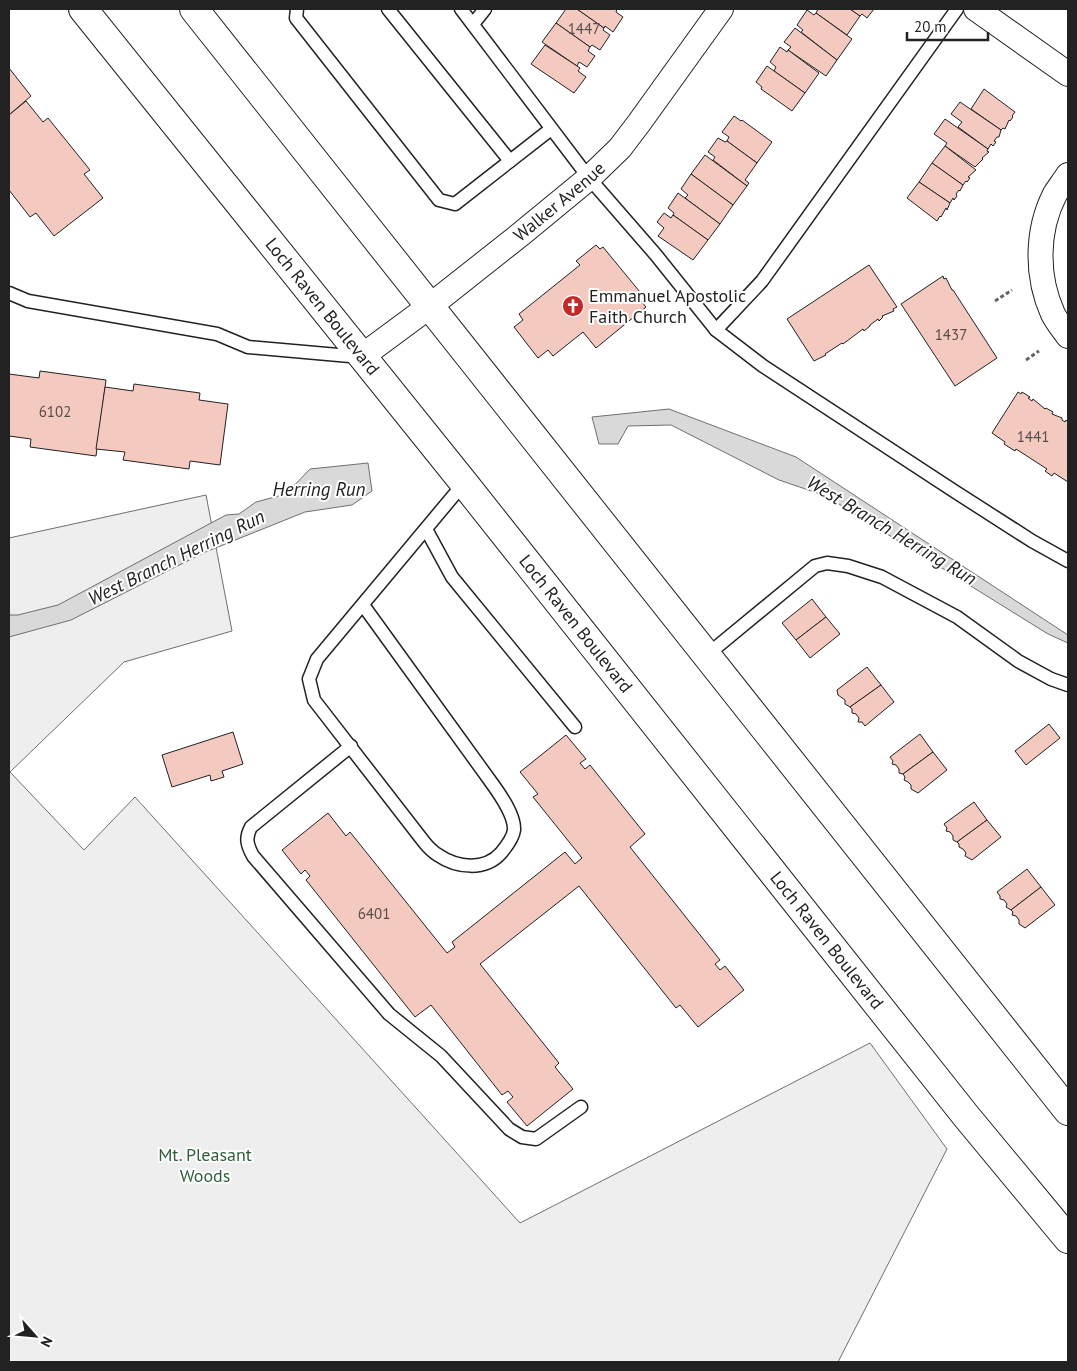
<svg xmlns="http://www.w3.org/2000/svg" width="1077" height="1371" viewBox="0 0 1077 1371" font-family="'PT Sans',sans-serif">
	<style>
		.green { fill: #eee; stroke: #6f6f6f }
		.water { fill: #d9d9d9; stroke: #6f6f6f }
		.building { fill: #f3c9c0; stroke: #222 }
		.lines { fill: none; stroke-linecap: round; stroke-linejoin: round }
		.lane-casing { stroke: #222; stroke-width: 15 }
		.street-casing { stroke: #222; stroke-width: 26 }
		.primary-casing { stroke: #222; stroke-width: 30 }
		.path { stroke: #646464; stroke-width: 3; stroke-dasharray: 4 2.5; stroke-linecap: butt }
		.lane { stroke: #fff; stroke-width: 12 }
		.street { stroke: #fff; stroke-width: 24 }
		.primary { stroke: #fff; stroke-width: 28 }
		.labels { text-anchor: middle; stroke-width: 4; stroke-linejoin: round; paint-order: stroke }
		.number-label { font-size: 15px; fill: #564c4a }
		.street-label { font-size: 18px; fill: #222; stroke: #fff }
		.poi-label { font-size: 18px; fill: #222; stroke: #fff; text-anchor: start }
		.park-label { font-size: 18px; fill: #2f5e38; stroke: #fff }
		.water-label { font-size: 19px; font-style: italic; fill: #222; stroke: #fff }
	</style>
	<rect width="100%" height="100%" fill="#fff"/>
	<path class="green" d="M206,495L232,631L124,662L10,772L84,850L135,797L520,1223L870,1043L947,1149L838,1362H9V538Z"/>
	<g class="water">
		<path d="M669,409L796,457L1068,635V643L1048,634L826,496L779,480L671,425L628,426L618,444H599L592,417Z"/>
		<path d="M368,463L372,491L352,505L305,512L203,553L71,620L9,637V615H18L58,605L226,515L239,514L256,502L286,494L310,469Z"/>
	</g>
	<g class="building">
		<path d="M566,9H577L604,28L603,30L610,35L600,50L592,45L590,47L556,23Z"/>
		<path d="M577,9H617L616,12L623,17L613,32L605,26L604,28Z"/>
		<path d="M818,9H850L860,16L847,35L816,13Z"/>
		<path d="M850,9H874L867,18L862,14L860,16Z"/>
		<path d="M807,10L814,15L816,13L852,39L837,60L801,32L803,30L797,25Z"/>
		<path d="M556,23L590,47L588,51L595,56L587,67L579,62L577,66L542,42Z"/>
		<path d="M795,28L837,60L826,76L788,50L791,47L784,42Z"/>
		<path d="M545,45L580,68L578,71L586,77L574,93L531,64Z"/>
		<path d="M780,47L787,52L788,50L819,73L805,93L774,71L776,67L770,62Z"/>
		<path d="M767,66L805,93L792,111L761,89L762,87L756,82Z"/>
		<path d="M9,68L31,96L9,115Z"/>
		<path d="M984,89L1015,112L1012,116L1013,117L1010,121L1009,120L1005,129L1003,128L1001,130L971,109Z"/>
		<path d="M26,101L43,122L48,118L90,170L84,174L103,198L54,236L36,213L30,217L9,190V115Z"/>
		<path d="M960,102L1001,130L999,137H997L994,141L996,142L993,146L991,144L988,149L958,127L962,122L951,114Z"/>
		<path d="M734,116L741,121L742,120L772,142L757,163L727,141L729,137L722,132Z"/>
		<path d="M945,119L988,149L987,151L989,152L982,158L983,159L975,167L945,146L947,143L934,134Z"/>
		<path d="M718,138L725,142L727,141L757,163L745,180L749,183L747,186L713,160L715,157L708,152Z"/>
		<path d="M945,146L976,170L968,177L970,178L967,182L966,181L963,185L932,163Z"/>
		<path d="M705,155L747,186L733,205L691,174Z"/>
		<path d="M932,163L963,185L960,191L959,190L956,194L957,196L954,200L953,198L950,203L919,182Z"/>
		<path d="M691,174L733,205L720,224L685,198L688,195L681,189Z"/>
		<path d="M919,182L950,203L947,210L946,208L941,217L940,216L937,221L907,198Z"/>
		<path d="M678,193L720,224L708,240L673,215L674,213L668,208Z"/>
		<path d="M664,213L671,218L673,215L708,240L693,260L658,236L664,228L657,222Z"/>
		<path d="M596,245L600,249L603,247L640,292L636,295L646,307L596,348L583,332L553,356L548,350L538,358L514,327L523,320L519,314L580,265L576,261Z"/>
		<path d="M869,265L897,307L893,309L894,311L882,316L883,317L879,321L878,319L870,325V326L864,331L863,329L843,344L842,343L825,354L826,355L814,361L787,319Z"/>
		<path d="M943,276L944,279L946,278L952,290H953L997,358L955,386L901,304Z"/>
		<path d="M40,371L106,380L96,456L30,447L31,439L9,436V374L39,378Z"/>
		<path d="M134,384L200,393L199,400L228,404L220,465L190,461L189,469L123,460L125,452L96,449L105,387L133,391Z"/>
		<path d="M1018,392L1021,394L1022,392L1030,397L1028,398L1032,401L1033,399L1045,409L1046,408L1053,412L1052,414L1062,418V420L1065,422L1066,420L1068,422V482L1054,473L1052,476L1045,471L1047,469L1016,449L1015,451L1004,444L1005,442L992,433Z"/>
		<path d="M812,599L826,617L796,640L782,623Z"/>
		<path d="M826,617L840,634L810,658L796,640Z"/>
		<path d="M867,667L881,685L850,707L845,704V700L838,695L837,690Z"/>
		<path d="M881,685L894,702L865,726L862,722H858L859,718L856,714L852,713V709L850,707Z"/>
		<path d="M1049,724L1060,738L1026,765L1015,751Z"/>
		<path d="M233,732L243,764L222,771L224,777L211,781L210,775L172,787L162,755Z"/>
		<path d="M920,734L933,752L903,774L899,773V769L896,765L892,764L893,761L890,757Z"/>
		<path d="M566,735L586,759L580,763L585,769L590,765L645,834L630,847L720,960L715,964L720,970L725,966L744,990L698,1027L680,1005L676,1008L579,886L480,964L559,1063L555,1067L573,1089L527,1126L507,1102L513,1097L508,1091L502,1095L431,1005L415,1017L306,880L310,876L305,870L301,874L282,850L328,813L346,836L350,832L447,953L455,947L452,942L565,852L575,864L582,858L533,797L538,794L520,772Z"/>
		<path d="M933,752L947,770L918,793L911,789V785L908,782L904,780L905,777L903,774Z"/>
		<path d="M974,802L987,820L957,842L953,840V836L950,832L946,831L947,828L944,824Z"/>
		<path d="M987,820L1001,837L972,860L965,856L966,853L963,849L959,847V844L957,842Z"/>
		<path d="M1027,869L1041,887L1011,910L1006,907L1007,904L1004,900L1000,899V896L997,892Z"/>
		<path d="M1041,887L1055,905L1025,928L1019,924V920L1016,916L1012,915L1013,912L1011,910Z"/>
	</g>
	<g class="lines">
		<g class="lane-casing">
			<g id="lane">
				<path d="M297,9L296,18L439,200L455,204L551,129"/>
				<path d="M388,9L510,161"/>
				<path d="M461,9L589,178L656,255L716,330L763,366L954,491L1032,541L1068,561"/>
				<path d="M473,24L485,9"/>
				<path d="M9,293L28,301L217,334L248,347L361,357"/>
				<path d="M716,330L762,281L957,9"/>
				<path d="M426,529L452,577L575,727"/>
				<path d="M363,605L491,782C499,793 515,815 514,830C513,838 506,847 501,853C485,871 457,868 438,855C433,852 428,847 424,842L314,700L309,679L317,659L464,483"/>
				<path d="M707,655L815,566L827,563L848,566L882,577L957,617L1018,661L1051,679L1068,685"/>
				<path d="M351,746L251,827C245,838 247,845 253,856L389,1014L441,1056L509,1129L522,1137L536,1139L581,1107"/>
			</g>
		</g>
		<g class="street-casing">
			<g id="street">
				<path d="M976,9L1068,74"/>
				<path d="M1068,175C1064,181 1059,188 1055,194C1036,231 1036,277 1053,314C1057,322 1063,329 1068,336"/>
				<path id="s1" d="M361,357L430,306L521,234L589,178L620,148L639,123L721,9"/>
			</g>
		</g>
		<g class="primary-casing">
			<g id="primary">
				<path id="s2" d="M83,9L464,483L966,1116L1068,1239"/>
				<path d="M194,9L1068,1111"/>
			</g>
		</g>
		<g class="path">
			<path d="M995,301L1012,290"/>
			<path d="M1026,360L1039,351"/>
		</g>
		<use href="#lane" class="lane"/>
		<use href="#street" class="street"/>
		<use href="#primary" class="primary"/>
	</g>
	<defs>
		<g id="church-disc" transform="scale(1.125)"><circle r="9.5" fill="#c62828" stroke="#fff"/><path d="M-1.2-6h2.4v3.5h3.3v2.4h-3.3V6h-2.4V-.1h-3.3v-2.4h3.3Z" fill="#fff"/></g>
	</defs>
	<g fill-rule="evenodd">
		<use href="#church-disc" x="573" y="306"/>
	</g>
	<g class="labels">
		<g class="number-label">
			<text x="584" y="34">1447</text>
			<text x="951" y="340">1437</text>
			<text x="55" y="417">6102</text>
			<text x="1033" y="442">1441</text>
			<text x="374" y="919">6401</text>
		</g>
		<g class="street-label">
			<text dy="6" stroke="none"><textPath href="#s1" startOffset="252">Walker Avenue</textPath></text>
			<text dy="6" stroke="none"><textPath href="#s2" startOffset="382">Loch Raven Boulevard</textPath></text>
			<text dy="6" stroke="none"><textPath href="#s2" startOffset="788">Loch Raven Boulevard</textPath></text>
			<text dy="6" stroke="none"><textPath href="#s2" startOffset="1192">Loch Raven Boulevard</textPath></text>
		</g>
		<g class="poi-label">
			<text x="589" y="302">Emmanuel Apostolic<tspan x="589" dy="21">Faith Church</tspan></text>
		</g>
		<g class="park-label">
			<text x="205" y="1161">Mt. Pleasant<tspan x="205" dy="21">Woods</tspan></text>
		</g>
		<g class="water-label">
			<text x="319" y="496">Herring Run</text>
			<text transform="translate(892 530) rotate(31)" y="7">West Branch Herring Run</text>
			<text transform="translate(176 557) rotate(-26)" y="7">West Branch Herring Run</text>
		</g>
	</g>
	<rect width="1077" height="1371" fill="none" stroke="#222222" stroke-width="20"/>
	<g transform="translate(35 1336) rotate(117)" stroke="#ffffff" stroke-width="4" paint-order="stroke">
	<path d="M0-4L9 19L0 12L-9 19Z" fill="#222222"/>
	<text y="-8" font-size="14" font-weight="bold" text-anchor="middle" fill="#222222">N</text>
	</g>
	<path d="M907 32v8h81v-8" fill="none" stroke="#222222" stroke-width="2.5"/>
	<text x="914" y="32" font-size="15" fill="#222222" stroke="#ffffff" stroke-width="4" paint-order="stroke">20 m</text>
</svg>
